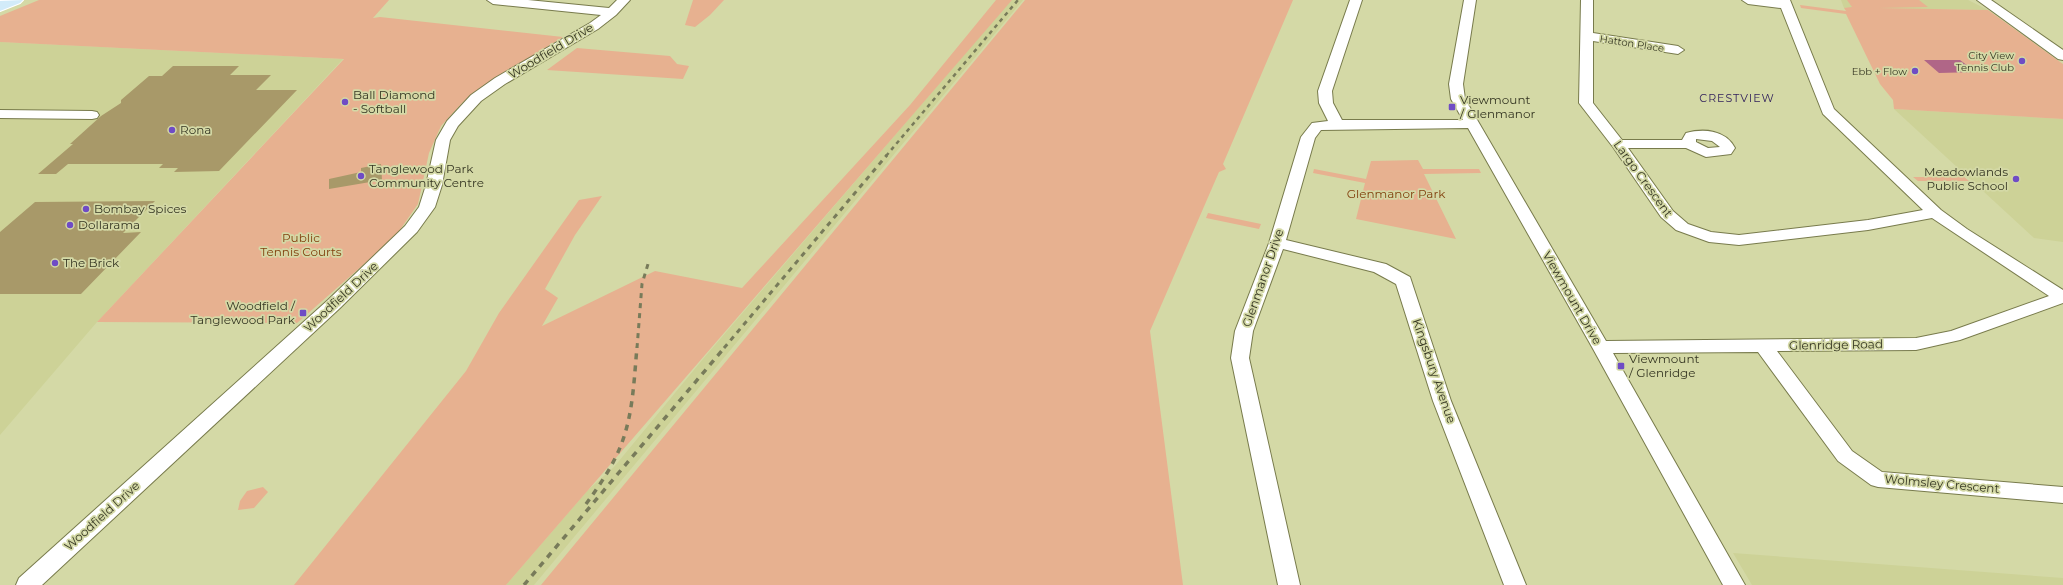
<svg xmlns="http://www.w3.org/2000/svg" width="2063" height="585" viewBox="0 0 2063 585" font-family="Montserrat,sans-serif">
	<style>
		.built { fill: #cdd297 }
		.green { fill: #e7b190 }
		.water { fill: #b06687 }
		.building { fill: #a89969 }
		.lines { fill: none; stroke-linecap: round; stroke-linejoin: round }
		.minor-casing { stroke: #787b4c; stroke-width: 2 }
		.major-casing { stroke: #fff; stroke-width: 2 }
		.minor { fill: #fff; fill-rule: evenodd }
		.major { fill: #d2ebf9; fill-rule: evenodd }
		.rail-far2 { stroke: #787b5a; stroke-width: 2.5; stroke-dasharray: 4 4; stroke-linecap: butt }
		.rail-far1 { stroke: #787b5a; stroke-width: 3; stroke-dasharray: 5 5; stroke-linecap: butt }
		.rail { stroke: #787b5a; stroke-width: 3.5; stroke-dasharray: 6 6; stroke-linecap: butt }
		.poi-dot { fill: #6f4cc5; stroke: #d4d9a6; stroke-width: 1.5 }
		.labels { text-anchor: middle; stroke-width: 3.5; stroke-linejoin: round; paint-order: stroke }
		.far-street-label { font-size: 10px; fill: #363723; stroke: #d4d9a6 }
		.far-poi-label { font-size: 10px; fill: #363723; stroke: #d4d9a6; text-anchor: end }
		.far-neighbourhood-label { font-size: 11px; letter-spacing: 1px; fill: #31215b; stroke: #d4d9a6 }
		.street-label { font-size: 12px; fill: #363723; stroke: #d4d9a6 }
		.poi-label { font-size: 12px; fill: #363723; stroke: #d4d9a6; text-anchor: start }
		.park-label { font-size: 12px; fill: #82410f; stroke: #d4d9a6 }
	</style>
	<rect width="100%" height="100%" fill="#d4d9a6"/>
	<g class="built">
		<path d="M1011,0H1023L534,585H506L588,490L614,467L703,359Z"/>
		<path d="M1841,0H1968L1988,10L1844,8Z"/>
		<path d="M0,42L343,59L97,322L0,435Z"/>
		<path d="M1894,109L2063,119V242L2034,238Z"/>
		<path d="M1733,553L2063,578V585H1752Z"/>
	</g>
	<g class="green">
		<path d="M39,0H389L373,18L380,17L563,37L487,84L462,103L441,126L429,153L418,204L395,237L297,323L97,322L344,59L0,42V16Z"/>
		<path d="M693,0H724L710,15L695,27L685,25Z"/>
		<path d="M996,0H1012L506,585H294L466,371L499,313L579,200L602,196L575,235L545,289L558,298L542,326L655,271L742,288L910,105Z"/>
		<path d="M1025,0H1293L1223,164L1226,169L1219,172L1150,331L1183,585H541Z"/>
		<path d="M1847,0H1919L1928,7L1879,8L1988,10L2063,64V119L1894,109L1893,100L1880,84L1846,14L1801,8L1800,5L1846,11L1844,8L1852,7Z"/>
		<path d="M577,48L670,56L677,64L689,66L683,79L547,70Z"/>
		<path d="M1418,160L1423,169H1479L1481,173L1424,174L1456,239L1356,219L1365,183L1313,173L1314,169L1366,179L1371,161Z"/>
		<path d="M1913,177H1964L1969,181H1918Z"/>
		<path d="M1208,213L1261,224L1259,229L1206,218Z"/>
		<path d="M263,487L268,492L254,508L238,510L240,501L247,491Z"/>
	</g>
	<path class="water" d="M1924,60H1960L1976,72L1939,73Z"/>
	<g class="building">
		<path d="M173,66H239L230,75H271L256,90H297L219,171L174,172L178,168H159L163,164H68L56,174H38L73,144H70L101,116L121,103V100L149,76H162Z"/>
		<path d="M381,164L382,180L329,189V179L361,172V168Z"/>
		<path d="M155,201L123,233L141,232L81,294H0V232L35,202Z"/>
	</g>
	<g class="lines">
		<g class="minor-casing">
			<g id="minor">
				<path d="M487,0H528L609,8L617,0H630L616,15L598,29L505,84L481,101L458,126L450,140L442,185L435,207L417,232L340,308L42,585H16L19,578L328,300L405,226L419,207L426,185L436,140L447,121L471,95L495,78L590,23L601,15L493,4Z"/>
				<path d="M1350,0H1362L1332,91L1333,103L1342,120H1463L1451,99L1449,84L1464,0H1476L1463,84L1465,99L1606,341L1916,338L1951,331L2049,296L1932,218L1868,230L1739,245L1709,242L1676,230L1661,217L1613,147L1579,103L1581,0H1593V33L1678,46L1684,50L1678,54L1593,41V103L1622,140H1682L1686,133C1704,128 1726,130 1735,148L1731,154L1706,157L1686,148H1628L1673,211L1688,224L1711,232L1739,235L1868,220L1923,210L1823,114L1781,8L1748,4L1742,0H1790L1834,109L1941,210L1967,229L2063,290V303L1960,340L1916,350L1777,351L1852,451L1882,472L2063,487V503L1878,487L1871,485L1838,461L1758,352L1613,353L1745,585H1723L1592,347L1468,128L1321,130L1315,138L1286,240L1386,264L1410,277L1451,401L1526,585H1504L1433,401L1396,284L1374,272L1283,249L1253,331L1249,358L1300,585H1278L1231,358L1235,331L1269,243L1301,137L1312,123L1328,121L1319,103L1318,91ZM1696,139L1712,141L1720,147L1708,148L1696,142Z"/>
				<path d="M1977,0H1991L2063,50V60L2058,59Z"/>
				<path d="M0,110L92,111L97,112L99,115L97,118L92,119L0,118Z"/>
			</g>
		</g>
		<g class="major-casing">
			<path id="major" d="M23,0L20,3L0,11V1Z"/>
		</g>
		<use href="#minor" class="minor"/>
		<use href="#major" class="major"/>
		<path class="rail-far2" d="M886,156L1018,0"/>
		<g class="rail-far1">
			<path d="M637,348L642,284L648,264"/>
			<path d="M724,348L887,155"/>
		</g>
		<g class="rail">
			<path d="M586,504C599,486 613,466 621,445C633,415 634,380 637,347"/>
			<path d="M524,585L725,347"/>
		</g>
	</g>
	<g class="poi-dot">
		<circle cx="2022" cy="61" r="4"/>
		<circle cx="1915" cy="71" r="4"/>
		<circle cx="345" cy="102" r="4"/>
		<rect x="1448" y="103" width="8" height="8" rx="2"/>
		<circle cx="172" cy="130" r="4"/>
		<circle cx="361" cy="176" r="4"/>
		<circle cx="2016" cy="179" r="4"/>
		<circle cx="86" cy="209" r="4"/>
		<circle cx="70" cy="225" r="4"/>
		<circle cx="55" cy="263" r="4"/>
		<rect x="299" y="309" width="8" height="8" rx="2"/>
		<rect x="1617" y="362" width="8" height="8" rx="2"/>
	</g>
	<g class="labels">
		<g class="far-street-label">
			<text transform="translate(1632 43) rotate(9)" y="4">Hatton Place</text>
		</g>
		<g class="far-poi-label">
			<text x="2014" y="59">City View<tspan x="2014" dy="12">Tennis Club</tspan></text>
			<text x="1907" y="75">Ebb + Flow</text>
		</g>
		<g class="far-neighbourhood-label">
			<text x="1737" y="102">CRESTVIEW</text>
		</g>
		<g class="street-label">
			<text transform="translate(551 51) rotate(-31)" y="4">Woodfield Drive</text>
			<text transform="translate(1643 179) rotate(54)" y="4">Largo Crescent</text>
			<text transform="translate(1263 278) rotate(-71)" y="4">Glenmanor Drive</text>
			<text transform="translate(341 297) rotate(-43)" y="4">Woodfield Drive</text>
			<text transform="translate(1572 298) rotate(60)" y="4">Viewmount Drive</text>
			<text transform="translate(1836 345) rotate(-1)" y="4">Glenridge Road</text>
			<text transform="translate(1434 371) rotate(71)" y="4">Kingsbury Avenue</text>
			<text transform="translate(1942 484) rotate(5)" y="4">Wolmsley Crescent</text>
			<text transform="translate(102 516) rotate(-42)" y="4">Woodfield Drive</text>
		</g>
		<g class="poi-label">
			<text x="353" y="99">Ball Diamond<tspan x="353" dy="14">- Softball</tspan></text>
			<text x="1460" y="104">Viewmount<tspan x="1460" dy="14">/ Glenmanor</tspan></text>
			<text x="180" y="134">Rona</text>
			<text x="369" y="173">Tanglewood Park<tspan x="369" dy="14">Community Centre</tspan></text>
			<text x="2008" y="176" text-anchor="end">Meadowlands<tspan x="2008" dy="14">Public School</tspan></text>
			<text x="94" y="213">Bombay Spices</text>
			<text x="78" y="229">Dollarama</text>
			<text x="63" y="267">The Brick</text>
			<text x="295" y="310" text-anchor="end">Woodfield /<tspan x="295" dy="14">Tanglewood Park</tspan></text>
			<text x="1629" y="363">Viewmount<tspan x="1629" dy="14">/ Glenridge</tspan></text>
		</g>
		<g class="park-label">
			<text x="1396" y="198">Glenmanor Park</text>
			<text x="301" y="242">Public<tspan x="301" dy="14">Tennis Courts</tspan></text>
		</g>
	</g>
</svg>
